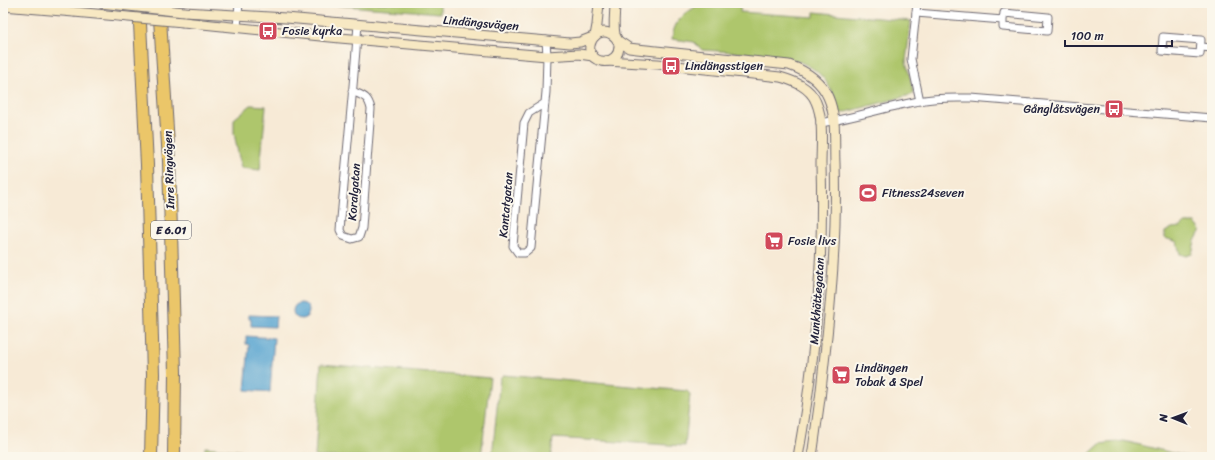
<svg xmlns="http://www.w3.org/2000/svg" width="1215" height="460" viewBox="0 0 1215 460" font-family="Sriracha,sans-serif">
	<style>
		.green { fill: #aec66c; stroke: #687454 }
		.water { fill: #58a4d0; stroke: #3d6386 }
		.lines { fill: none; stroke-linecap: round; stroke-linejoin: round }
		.street-casing { stroke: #6d6871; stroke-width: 9 }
		.secondary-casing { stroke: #6d6871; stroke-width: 11 }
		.highway-casing { stroke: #6d6871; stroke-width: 14 }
		.street { stroke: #fff; stroke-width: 7 }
		.secondary { stroke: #f7e8c3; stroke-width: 9 }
		.highway { stroke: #ebc669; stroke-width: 12 }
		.secondary-bridge-casing { stroke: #6d6871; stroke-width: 11; stroke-linecap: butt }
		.secondary-bridge { stroke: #f7e8c3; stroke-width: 9 }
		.labels { text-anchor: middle; stroke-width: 4; stroke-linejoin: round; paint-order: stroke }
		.shield { fill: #fbf7ec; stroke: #636270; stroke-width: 1 }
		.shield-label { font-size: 11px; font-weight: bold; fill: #22223b }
		.street-label { font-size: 12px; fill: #22223b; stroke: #fbf7ec }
		.poi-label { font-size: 12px; fill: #22223b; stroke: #fbf7ec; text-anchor: start }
	</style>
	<rect width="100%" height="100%" fill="#fbf7ec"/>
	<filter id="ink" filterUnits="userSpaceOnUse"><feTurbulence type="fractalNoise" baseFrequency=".025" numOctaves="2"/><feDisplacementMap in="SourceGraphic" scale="8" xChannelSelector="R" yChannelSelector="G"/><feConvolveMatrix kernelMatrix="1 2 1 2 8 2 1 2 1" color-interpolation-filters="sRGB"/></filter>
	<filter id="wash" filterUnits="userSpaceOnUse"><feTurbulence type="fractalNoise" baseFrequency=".012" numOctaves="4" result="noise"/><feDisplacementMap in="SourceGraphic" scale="16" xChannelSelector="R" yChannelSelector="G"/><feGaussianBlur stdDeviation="0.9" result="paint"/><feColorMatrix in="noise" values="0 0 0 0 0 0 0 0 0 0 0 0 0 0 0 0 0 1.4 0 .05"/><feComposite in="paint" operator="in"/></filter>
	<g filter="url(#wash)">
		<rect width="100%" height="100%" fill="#f7ead6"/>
		<g class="green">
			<path d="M305,3H440V13Z"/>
			<path d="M701,3H741L740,12L814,17V12L911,21L906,61L914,94L839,114C837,106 835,96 830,88C814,58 781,56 752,54C735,52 719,51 702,50L694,42L672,39C674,19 685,14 701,3Z"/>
			<path d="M251,105L266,106L260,170L241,168L234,133V119Z"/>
			<path d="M1185,223H1195L1201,230L1195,241L1192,254L1186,256L1180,254L1177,242L1165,238V232L1172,228L1181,227Z"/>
			<path d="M321,364L490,378L481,457H315Z"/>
			<path d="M503,375L687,391L690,394L685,446L553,438L551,457H492L500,378Z"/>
			<path d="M1124,441L1189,457H1086L1100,444Z"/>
			<path d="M205,447L300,457H205Z"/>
		</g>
		<g class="water">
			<circle cx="301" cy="311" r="8"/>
			<path d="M249,315L276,316L275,327L251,326V319H249Z"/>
			<path d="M246,336L274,338L270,392L245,390L249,345L246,344Z"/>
		</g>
	</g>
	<g filter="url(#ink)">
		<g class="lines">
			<g class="street-casing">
				<g id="street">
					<path d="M917,3L911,59L920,101"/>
					<path d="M916,13L1003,20V27L1047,31L1048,17L1004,13L1003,20"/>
					<path d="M237,28L239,3"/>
					<path d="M1163,37L1201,40L1200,54L1162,51Z"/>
					<path d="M1201,47L1212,48"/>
					<path d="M352,91C363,96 368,96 371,109L362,228L359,237L352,239L343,236L340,230C346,161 353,93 358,24"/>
					<path d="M545,103L529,113L524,123L513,246L518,253H525L531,248L546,92L547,56L546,40"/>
					<path d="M820,123C854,118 886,107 919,101C936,97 954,98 971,98L1212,118"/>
				</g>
			</g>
			<g class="secondary-casing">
				<g id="secondary">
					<path d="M615,3C615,13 613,24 615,34C616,38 619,41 619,46C619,50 618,54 615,57C611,61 606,62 601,61C577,55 596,18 616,38"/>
					<path d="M3,6L74,12"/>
					<path d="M184,12L286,18L570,43L580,42L593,37"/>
					<path d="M183,22L340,38L547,56L579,54L593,56"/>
					<path d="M595,36L597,25L599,3"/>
					<path d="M617,40L629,48L637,49L789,65C806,71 821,81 828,97C837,117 834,142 835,163C837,221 833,279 827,336C823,377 818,417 812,457"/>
					<path d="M606,61L658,64L780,77C794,81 810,87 816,102C824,120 821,145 821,165C824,262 815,361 798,457"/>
				</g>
			</g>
			<g class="highway-casing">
				<g id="highway">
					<path d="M139,3L147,165L153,374L151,457"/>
					<path d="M159,3L169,161L175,372L174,457"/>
				</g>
			</g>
			<use href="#street" class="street"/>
			<use href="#secondary" class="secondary"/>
			<use href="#highway" class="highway"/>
			<g class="secondary-bridge-casing">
				<g id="secondary-bridge">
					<path d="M100,3L184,12"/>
					<path d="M74,12L183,22"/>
				</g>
			</g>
			<use href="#secondary-bridge" class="secondary-bridge"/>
		</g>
	</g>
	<defs>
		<g id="bus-square" transform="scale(1)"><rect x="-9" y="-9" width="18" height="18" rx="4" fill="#d1495b" stroke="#fbf7ec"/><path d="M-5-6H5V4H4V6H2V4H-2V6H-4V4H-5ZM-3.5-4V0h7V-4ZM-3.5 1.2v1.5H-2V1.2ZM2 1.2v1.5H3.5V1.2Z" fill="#fff"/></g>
		<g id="stadium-square" transform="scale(1)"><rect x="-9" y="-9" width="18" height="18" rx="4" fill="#d1495b" stroke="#fbf7ec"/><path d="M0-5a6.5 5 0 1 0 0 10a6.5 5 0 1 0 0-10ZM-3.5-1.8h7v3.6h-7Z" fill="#fff"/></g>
		<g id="supermarket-square" transform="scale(1)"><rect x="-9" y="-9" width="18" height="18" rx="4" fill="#d1495b" stroke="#fbf7ec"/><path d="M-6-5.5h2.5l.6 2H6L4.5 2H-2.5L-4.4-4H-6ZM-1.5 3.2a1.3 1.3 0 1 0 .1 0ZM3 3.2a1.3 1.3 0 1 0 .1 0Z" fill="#fff"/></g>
	</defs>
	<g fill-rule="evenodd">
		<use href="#bus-square" x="268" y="31"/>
		<use href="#bus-square" x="671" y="66"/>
		<use href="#bus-square" x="1114" y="109"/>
		<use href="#stadium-square" x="868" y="193"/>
		<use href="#supermarket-square" x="774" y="241"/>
		<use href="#supermarket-square" x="841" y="375"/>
	</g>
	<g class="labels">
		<rect class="shield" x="151" y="221" width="40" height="18" rx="3"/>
		<g class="shield-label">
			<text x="171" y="234">E 6.01</text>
		</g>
		<g class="street-label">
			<text transform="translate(481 23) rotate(5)" y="4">Lindängsvägen</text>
			<text transform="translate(169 170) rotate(-92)" y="4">Inre Ringvägen</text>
			<text transform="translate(354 192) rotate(-86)" y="4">Koralgatan</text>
			<text transform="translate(506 205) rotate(-85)" y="4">Kantatgatan</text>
			<text transform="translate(817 301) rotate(-86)" y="4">Munkhättegatan</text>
		</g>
		<g class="poi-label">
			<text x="282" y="35">Fosie kyrka</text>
			<text x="685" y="70">Lindängsstigen</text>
			<text x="1100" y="113" text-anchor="end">Gånglåtsvägen</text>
			<text x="882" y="197">Fitness24seven</text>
			<text x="788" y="245">Fosie livs</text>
			<text x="855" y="372">Lindängen<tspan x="855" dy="14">Tobak &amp; Spel</tspan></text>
		</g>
	</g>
	<rect width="1215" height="460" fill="none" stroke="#fbf7ec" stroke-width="16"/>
	<g transform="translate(1173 418) rotate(271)" stroke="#fbf7ec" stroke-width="3" paint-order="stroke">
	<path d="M0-3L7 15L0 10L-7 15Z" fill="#22223b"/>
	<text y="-6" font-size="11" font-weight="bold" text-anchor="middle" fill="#22223b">N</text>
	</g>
	<path d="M1065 40v6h107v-6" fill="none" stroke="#22223b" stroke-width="2"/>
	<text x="1071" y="40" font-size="12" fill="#22223b" stroke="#fbf7ec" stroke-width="3" paint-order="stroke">100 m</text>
</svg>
